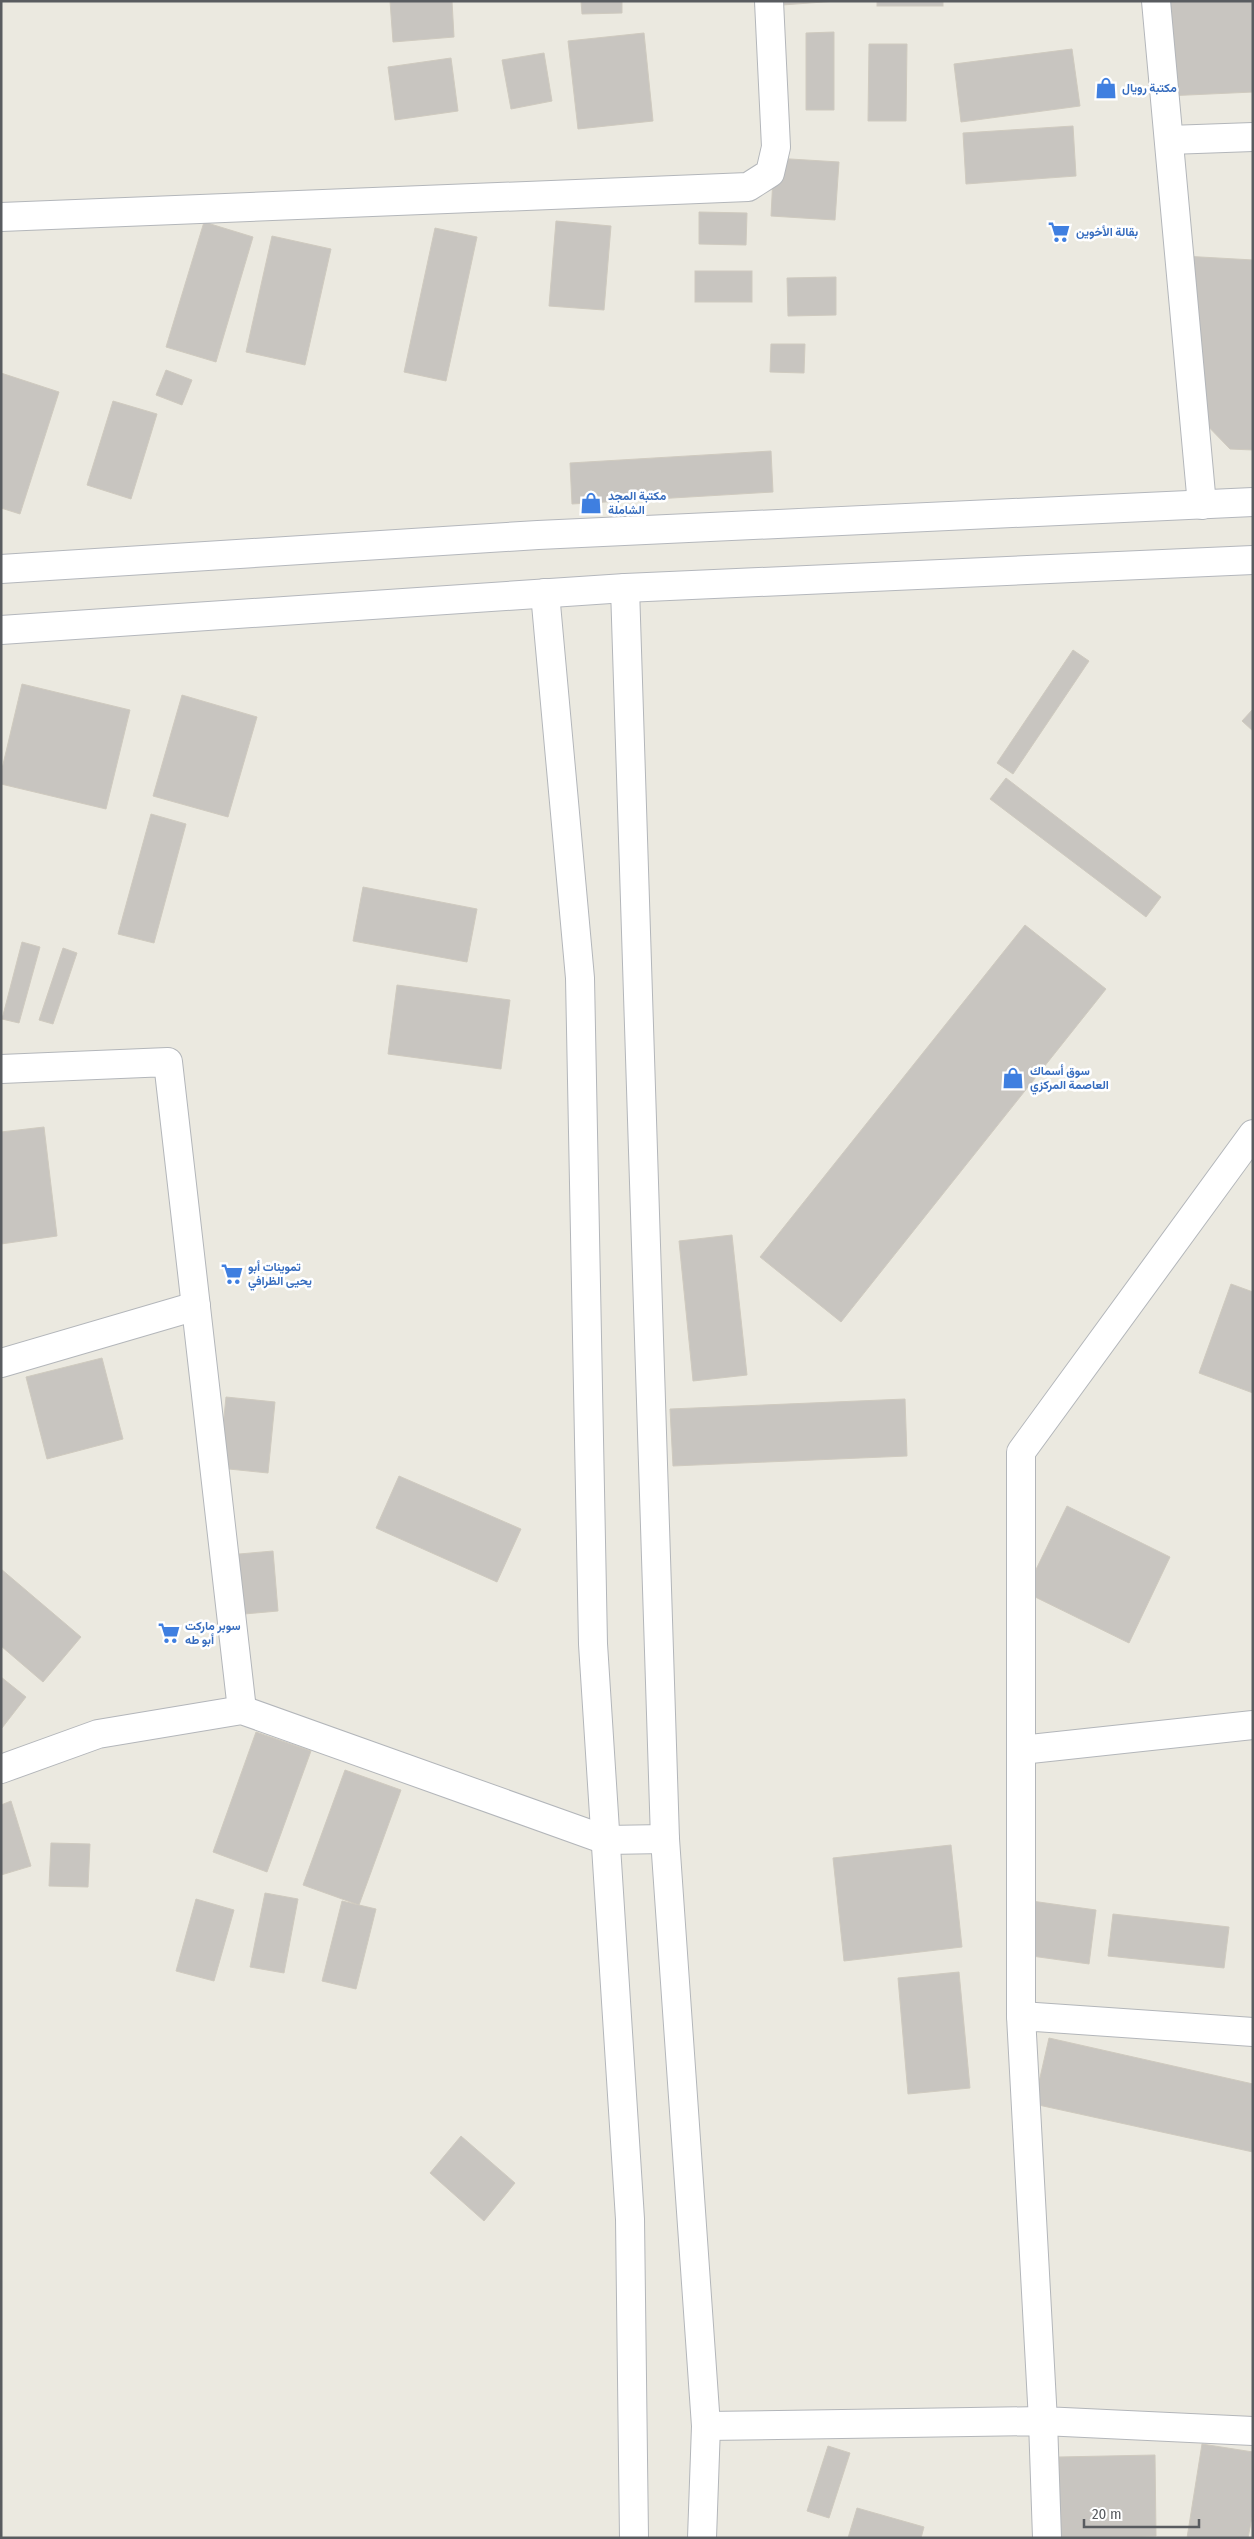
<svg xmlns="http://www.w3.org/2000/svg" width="1254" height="2539" viewBox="0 0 1254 2539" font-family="'Fira Sans Condensed',Vazirmatn,sans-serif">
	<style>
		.building { fill: #c8c5c0; stroke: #cfcabf }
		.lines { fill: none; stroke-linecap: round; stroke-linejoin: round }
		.street-casing { stroke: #b3b6ba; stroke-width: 30 }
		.secondary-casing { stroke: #b4b7bc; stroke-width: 30 }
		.street { stroke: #fff; stroke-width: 28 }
		.secondary { stroke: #fff; stroke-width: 28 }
		.labels { text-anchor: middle; stroke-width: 5; stroke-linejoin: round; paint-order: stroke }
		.shop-label { font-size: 12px; font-weight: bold; fill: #366cbe; stroke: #fff; text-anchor: start }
	</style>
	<rect width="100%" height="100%" fill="#ebe9e0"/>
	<g class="building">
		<path d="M390,1H452L454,37L393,42Z"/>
		<path d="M581,1H622V13L582,14Z"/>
		<path d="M755,1H837L755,7Z"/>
		<rect x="877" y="1" width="66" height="5"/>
		<path d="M1163,1H1253V92L1166,96Z"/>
		<path d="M834,32V110H806V33Z"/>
		<path d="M644,33L653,121L578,129L568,41Z"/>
		<path d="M869,44H907L906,121H868Z"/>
		<path d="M1072,49L1080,106L961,122L954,64Z"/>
		<path d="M544,53L552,101L511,109L502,60Z"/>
		<path d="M451,58L458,111L395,120L388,67Z"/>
		<path d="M1073,126L1076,176L966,184L963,133Z"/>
		<path d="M774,158L839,162L835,220L771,216Z"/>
		<path d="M699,212L747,213L746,245L699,244Z"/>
		<path d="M556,221L611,226L604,310L549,306Z"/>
		<path d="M204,222L253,237L216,362L166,347Z"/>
		<path d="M435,228L477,237L446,381L404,372Z"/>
		<path d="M272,236L331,249L305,365L246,352Z"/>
		<path d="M1183,256L1253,260V450L1230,449L1200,418Z"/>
		<rect x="695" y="271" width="57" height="31"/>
		<path d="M836,277V315L788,316L787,278Z"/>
		<path d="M771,344H805L804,373L770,372Z"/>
		<path d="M166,370L192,380L182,405L156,395Z"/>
		<path d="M1,373L59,392L20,514L1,508Z"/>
		<path d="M113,401L157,414L131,499L87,485Z"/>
		<path d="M771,451L773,492L572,504L570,463Z"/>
		<path d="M1073,650L1089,661L1013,774L997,763Z"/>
		<path d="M22,684L130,710L106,809L1,784V773Z"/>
		<path d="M182,695L257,717L228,817L153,796Z"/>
		<path d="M1253,709V731L1242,721Z"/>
		<path d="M1006,778L1161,897L1146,917L990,799Z"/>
		<path d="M151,814L186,824L154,943L118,934Z"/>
		<path d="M363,887L477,909L467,962L353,941Z"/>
		<path d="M1025,925L1106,989L841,1322L760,1257Z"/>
		<path d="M22,942L40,947L19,1023L2,1019Z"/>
		<path d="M63,948L77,953L53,1024L39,1020Z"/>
		<path d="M397,985L510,1000L501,1069L388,1054Z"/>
		<path d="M44,1127L57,1236L1,1244V1132Z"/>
		<path d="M732,1235L747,1375L693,1381L679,1241Z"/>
		<path d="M1231,1284L1253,1292V1393L1199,1373Z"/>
		<path d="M102,1358L123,1439L47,1459L26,1377Z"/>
		<path d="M226,1397L275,1402L268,1473L219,1468Z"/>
		<path d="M905,1399L907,1456L673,1466L670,1409Z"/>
		<path d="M399,1476L521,1529L497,1582L376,1528Z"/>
		<path d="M1067,1506L1170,1557L1129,1643L1025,1592Z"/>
		<path d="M273,1551L278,1611L233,1615L228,1555Z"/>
		<path d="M1,1569L81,1637L43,1682L1,1646Z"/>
		<path d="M1,1677L26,1697L2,1728L1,1727Z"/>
		<path d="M256,1732L311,1751L267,1872L213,1852Z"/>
		<path d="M345,1770L401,1790L359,1905L303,1885Z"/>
		<path d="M11,1801L31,1866L1,1875V1805Z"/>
		<path d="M51,1843L90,1844L88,1887L49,1886Z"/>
		<path d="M951,1845L962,1947L844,1961L833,1858Z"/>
		<path d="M265,1893L298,1899L284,1973L250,1967Z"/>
		<path d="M196,1899L234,1910L214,1981L176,1971Z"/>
		<path d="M1017,1899L1096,1910L1089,1964L1010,1953Z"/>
		<path d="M342,1901L376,1909L356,1989L322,1981Z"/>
		<path d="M1113,1914L1229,1927L1224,1968L1108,1956Z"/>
		<path d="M959,1972L970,2088L908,2094L898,1978Z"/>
		<path d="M1049,2038L1253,2084V2152L1034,2104Z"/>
		<path d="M461,2136L515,2183L484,2221L430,2173Z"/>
		<path d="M1202,2444L1253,2452V2512L1248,2538H1187Z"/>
		<path d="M828,2446L850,2453L829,2518L807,2511Z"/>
		<path d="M1155,2455L1156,2536L1060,2538L1059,2457Z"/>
		<path d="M857,2508L924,2527L921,2538H848Z"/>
	</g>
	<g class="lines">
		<g class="street-casing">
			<g id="street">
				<path d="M1156,1L1202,505"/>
				<path d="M1169,140L1253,137"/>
				<path d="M1,217L748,187L770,173L776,147L769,1"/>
				<path d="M625,588L665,1839L706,2426L702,2538"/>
				<path d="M545,593L580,978L593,1644L630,2219L634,2538"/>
				<path d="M1,1069L168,1062L242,1710"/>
				<path d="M1,1363L196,1306"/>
				<path d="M1021,1750L1253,1725"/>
				<path d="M1,1769L98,1734L242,1710L606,1840L665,1839"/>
				<path d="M1021,2016V1452L1253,1134"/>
				<path d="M1253,2032L1021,2016L1043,2421L1253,2431"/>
				<path d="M706,2426L1043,2421L1047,2538"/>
			</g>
		</g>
		<g class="secondary-casing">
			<g id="secondary">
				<path d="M1,569L538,535L1253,502"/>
				<path d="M1,630L625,588L1253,560"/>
			</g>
		</g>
		<use href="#street" class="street"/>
		<use href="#secondary" class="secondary"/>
	</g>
	<defs>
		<g id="shop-bare" transform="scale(1.725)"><path d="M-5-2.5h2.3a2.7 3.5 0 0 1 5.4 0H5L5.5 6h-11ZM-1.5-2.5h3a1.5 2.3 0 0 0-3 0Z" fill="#3f7fe0" stroke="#fff" stroke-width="2.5" paint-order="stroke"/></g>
		<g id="supermarket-bare" transform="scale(1.725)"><path d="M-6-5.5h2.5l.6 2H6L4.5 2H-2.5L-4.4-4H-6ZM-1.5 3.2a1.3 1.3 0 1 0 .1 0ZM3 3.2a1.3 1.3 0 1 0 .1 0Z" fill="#3f7fe0" stroke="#fff" stroke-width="2.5" paint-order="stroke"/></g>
	</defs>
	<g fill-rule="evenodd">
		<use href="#shop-bare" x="1106" y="88"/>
		<use href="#supermarket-bare" x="1059" y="232"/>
		<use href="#shop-bare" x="591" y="503"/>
		<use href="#shop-bare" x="1013" y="1078"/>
		<use href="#supermarket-bare" x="232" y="1274"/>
		<use href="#supermarket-bare" x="169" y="1633"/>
	</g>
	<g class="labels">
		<g class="shop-label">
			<text x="1122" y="92">مكتبة رويال</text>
			<text x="1076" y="236">بقالة الأخوين</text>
			<text x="608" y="500">مكتبة المجد<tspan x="608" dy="14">الشاملة</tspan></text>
			<text x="1030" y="1075">سوق أسماك<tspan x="1030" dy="14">العاصمة المركزي</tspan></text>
			<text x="248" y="1271">تموينات أبو<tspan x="248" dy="14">يحيى الظرافي</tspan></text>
			<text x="185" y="1630">سوبر ماركت<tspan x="185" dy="14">أبو طه</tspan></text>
		</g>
	</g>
	<rect width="1254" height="2539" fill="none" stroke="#595c60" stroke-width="5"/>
	<path d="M1084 2519v8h115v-8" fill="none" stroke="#595c60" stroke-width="2.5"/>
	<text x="1092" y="2519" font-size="15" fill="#595c60" stroke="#ffffff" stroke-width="4" paint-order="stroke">20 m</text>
</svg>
